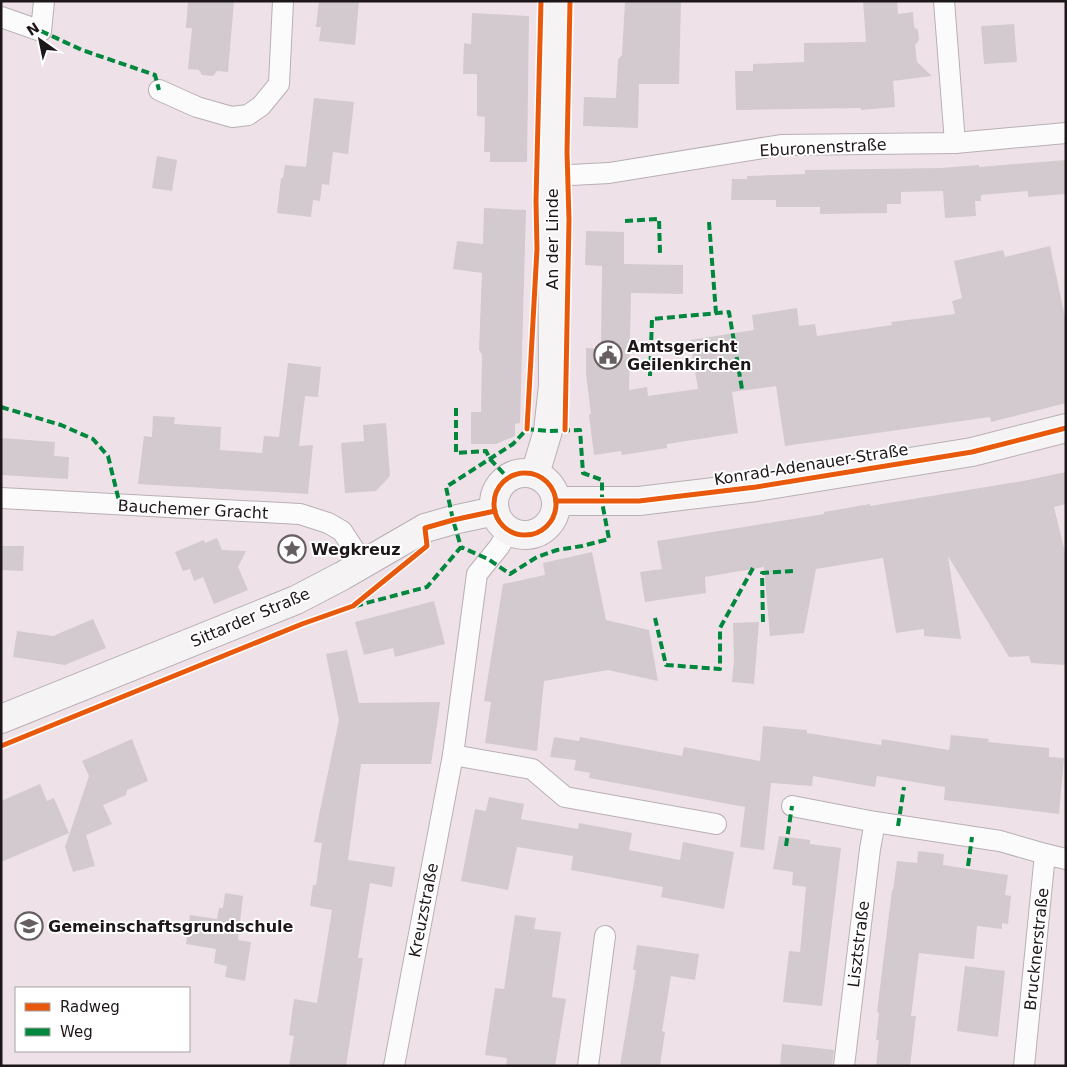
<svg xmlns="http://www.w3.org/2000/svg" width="1067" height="1067" viewBox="0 0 1067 1067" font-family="'DejaVu Sans',sans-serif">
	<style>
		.building { fill: #d2cace }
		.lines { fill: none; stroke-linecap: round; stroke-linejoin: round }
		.street-casing { stroke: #b8afb4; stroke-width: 22 }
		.secondary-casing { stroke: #b8afb4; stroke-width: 30 }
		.street { stroke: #fcfbfc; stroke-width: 20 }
		.secondary { stroke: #f6f3f5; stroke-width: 28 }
		.quiet { stroke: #00873e; stroke-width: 4; stroke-dasharray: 8 4; stroke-linecap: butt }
		.cycleway-casing { stroke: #fff; stroke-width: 8 }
		.cycleway { stroke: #e8590c; stroke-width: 5 }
		.labels { text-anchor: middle; stroke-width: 4; stroke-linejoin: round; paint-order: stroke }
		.street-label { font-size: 16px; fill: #1e171a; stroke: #fff }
		.poi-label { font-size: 16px; font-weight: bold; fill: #1e171a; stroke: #fff; text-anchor: start }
	</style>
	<rect width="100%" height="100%" fill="#eee2e8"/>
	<g class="building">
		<path d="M188,1H234L228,72L217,71L213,76L202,75L199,70L188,69L192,28H186Z"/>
		<path d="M319,1H359L355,45L319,41L321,27H316Z"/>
		<path d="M625,1H681L679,84H639L638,128L583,126L584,97L616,98L618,59L622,55Z"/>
		<path d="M863,1H897L898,14L913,12L914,27L918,30L919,40L915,45L917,62L932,76L893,81L895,107L861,110V108L736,110L735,71H753V64L804,62V43L866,42Z"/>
		<path d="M472,13L529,16L527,162H490V152H484L485,117L477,116V74H463L464,43L471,44Z"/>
		<path d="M1014,24L1017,62L984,64L981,26Z"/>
		<path d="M314,98L354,102L348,154L333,152L329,185L322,184L320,201L313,200L311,217L277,213L281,178H283L285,165L306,167Z"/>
		<path d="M157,156L177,160L172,191L152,188Z"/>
		<path d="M1066,160V194L1028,197V191L981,195V201H975L976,216L945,218L943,191L901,192V204H887V213L820,214V207H776V200H731L732,179H747V176L805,174V170L941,168L979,165V167Z"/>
		<path d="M484,208L526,210L520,423L515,424V436L496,444H471V412H481L482,355L479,350L482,273L453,269L457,241L483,244Z"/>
		<path d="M586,231L624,232V264L683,265V294L631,293L629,390L647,387L648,396L698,389L690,340L754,330L752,315L797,308L799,326L815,324L817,336L892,325L891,322L955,314L952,301L962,298L954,261L1003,250L1005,257L1050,246L1066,322V403L991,422L990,417L785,446L776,386L732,392L738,433L667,444V448L622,455L621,451L594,455L589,415L591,414L586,374V348L601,349L602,266L585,265Z"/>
		<path d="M288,363L321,367L318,397L305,396L299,446L313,445L308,494L138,484L144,436L152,437L153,416L175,417L174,424L221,427L220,450L262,453L264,436L279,437Z"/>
		<path d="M386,423L390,476L376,491L345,493L341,443L364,441L363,425Z"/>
		<path d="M1,438L55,442L54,456L69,457L68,479L1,475Z"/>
		<path d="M1066,472V504L1054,507L1066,556V665L1031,663L1029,656L1009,657L948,556L961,639L924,636V629L896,633L883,558L816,569L804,633L770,636L764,567L705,577L706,593L645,602L640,572L662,569L657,541L824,514V512L870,504V506L1023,481Z"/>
		<path d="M217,538L222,550L246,551L238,567L248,590L214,604L203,577L194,581L190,569L183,571L175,552L204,540L205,543Z"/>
		<path d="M1,546H24L23,571L1,570Z"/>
		<path d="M592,552L606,620L649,630L658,681L608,670L544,681L537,751L485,743L491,702L484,701L503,584L545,575L543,563Z"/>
		<path d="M434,601L445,644L395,657L393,648L364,655L355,622Z"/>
		<path d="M93,619L106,648L65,665L13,657L17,631L53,636Z"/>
		<path d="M759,622L754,684L732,682L734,659L733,623Z"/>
		<path d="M347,650L359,703L440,702L438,718L431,764H361L348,860L395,867L392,887L370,883L358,958H363L346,1066H289L294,1036L289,1035L294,999L317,1003L332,910L310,906L313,885H316L322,843L314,842L319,815L339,720L326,654Z"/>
		<path d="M763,726L807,730V733L881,745L882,739L949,750L951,735L989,739L988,742L1049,748V757L1064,758L1059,814L944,800L945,787L877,776L875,787L813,776L812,786L771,783L764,850L740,847L745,807L589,778L590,773L574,770L576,760L550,757L554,737L579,741L580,737L682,756L684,747L760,761Z"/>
		<path d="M132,739L148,781L127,790L126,795L103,805L112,824L86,835L95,866L73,872L65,847L89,776L82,761Z"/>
		<path d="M40,784L47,801L54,798L69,833L1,862V801Z"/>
		<path d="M489,797L524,804L521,819L578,829L579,823L632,833L629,850L680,860L683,842L734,852L724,909L661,897L663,887L571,870L573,856L517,847L508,890L461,881L475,809L486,811Z"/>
		<path d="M779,836L810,840V844L841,848L822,1006L783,1002L789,951L800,952L806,887L792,885L793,872L773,869Z"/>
		<path d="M918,851L944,854L943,865L1008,875L1005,895L1011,896L1008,924L1002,923V929L977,926L974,959L919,953L911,1016H916L910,1066H876L879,1040H876L879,1013L877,1012L892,890H893L897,861L917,863Z"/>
		<path d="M225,893L243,896L238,940L251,942L245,981L225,977L227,966L214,963L216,949L186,944L190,915L217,919L219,908H223Z"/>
		<path d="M515,915L536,918L534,929L561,932L552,997L566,999L555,1066H506L507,1058L485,1055L495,988L504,989Z"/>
		<path d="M637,945L699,954L695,980L671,976L662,1031L665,1032L660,1066H620L636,970H633Z"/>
		<path d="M965,966L1005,971L998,1037L957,1031Z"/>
		<path d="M782,1044L834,1050L832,1066H780Z"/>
	</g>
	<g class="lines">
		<g class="street-casing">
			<g id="street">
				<path d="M944,1L955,143"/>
				<path d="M1,17L41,31L44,1"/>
				<path d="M159,90L197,107L232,117L248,115L261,106L279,84L283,1"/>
				<path d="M552,176L609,173L781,145L955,143L1066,133"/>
				<path d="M1,498L300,514L328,523L342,531L363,563"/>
				<path d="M453,755L532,769L565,797L716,824"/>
				<path d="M792,806L875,822L1000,841L1045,854"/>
				<path d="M394,1066L453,755L477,574L499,547L509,530"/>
				<path d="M588,1066L605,936"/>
				<path d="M844,1066L870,849L875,822"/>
				<path d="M1024,1066L1045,854L1066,859"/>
			</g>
		</g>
		<g class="secondary-casing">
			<g id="secondary">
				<circle cx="525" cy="504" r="31"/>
				<path d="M535,474L548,431L553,385L552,176L556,1"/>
				<path d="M556,501H639L756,487L972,452L1066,428"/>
				<path d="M1,719L296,600L342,576L425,528L453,520L495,511"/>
			</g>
		</g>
		<use href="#street" class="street"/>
		<use href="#secondary" class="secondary"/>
		<g class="quiet">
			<path d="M41,31L82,50L155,75L159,90"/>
			<path d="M625,221L659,219L660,254"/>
			<path d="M709,222L716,313"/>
			<path d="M650,376L652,319L729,312L742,389"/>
			<path d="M1,407L61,425L93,439L108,456L120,505"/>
			<path d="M456,408V453L486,451L490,459L508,478"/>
			<path d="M355,606L427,587L461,547L453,520L446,487L513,444L527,429L548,431L580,430L583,473L602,480V502L609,539L582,546L557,550L537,557L510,574L488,559L461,547"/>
			<path d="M655,618L666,665L720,669V628L753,568"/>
			<path d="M763,622L762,573L794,571"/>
			<path d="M898,826L904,787"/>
			<path d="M786,846L792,806"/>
			<path d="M968,866L972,837"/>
		</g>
		<g class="cycleway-casing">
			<g id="cycleway">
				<path d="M527,429L537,249L536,201L541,1"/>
				<path d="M565,430L569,220L567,152L570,1"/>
				<circle cx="525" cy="504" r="31"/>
				<path d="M556,501H639L756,487L972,452L1066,428"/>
				<path d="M1,746L302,624L353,606L427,546L425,528L453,520L495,511"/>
			</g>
		</g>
		<use href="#cycleway" class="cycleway"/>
	</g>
	<defs>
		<g id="civic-ring" transform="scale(1.4375)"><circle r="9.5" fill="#fff" stroke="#675e62" stroke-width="1.5"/><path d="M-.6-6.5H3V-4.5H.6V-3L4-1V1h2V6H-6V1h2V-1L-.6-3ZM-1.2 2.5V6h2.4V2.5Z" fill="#675e62"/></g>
		<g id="sight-ring" transform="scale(1.4375)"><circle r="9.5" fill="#fff" stroke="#675e62" stroke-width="1.5"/><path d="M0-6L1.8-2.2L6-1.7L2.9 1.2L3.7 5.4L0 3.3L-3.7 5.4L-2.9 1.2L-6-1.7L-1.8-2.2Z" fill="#675e62"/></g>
		<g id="school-ring" transform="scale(1.4375)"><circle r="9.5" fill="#fff" stroke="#675e62" stroke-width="1.5"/><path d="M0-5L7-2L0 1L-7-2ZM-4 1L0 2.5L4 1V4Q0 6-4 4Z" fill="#675e62"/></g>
	</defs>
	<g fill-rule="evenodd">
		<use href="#civic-ring" x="608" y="355"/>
		<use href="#sight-ring" x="292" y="549"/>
		<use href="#school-ring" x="29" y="926"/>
	</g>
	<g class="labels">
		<g class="street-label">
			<text transform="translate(823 147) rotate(-3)" y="6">Eburonenstraße</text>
			<text transform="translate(552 239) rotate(-90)" y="6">An der Linde</text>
			<text transform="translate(811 464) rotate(-9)" y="6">Konrad-Adenauer-Straße</text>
			<text transform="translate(193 509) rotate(3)" y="6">Bauchemer Gracht</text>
			<text transform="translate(250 617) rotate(-23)" y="6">Sittarder Straße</text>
			<text transform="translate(423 910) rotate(-79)" y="6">Kreuzstraße</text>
			<text transform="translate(858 944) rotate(-83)" y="6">Lisztstraße</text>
			<text transform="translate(1036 949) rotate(-84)" y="6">Brucknerstraße</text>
		</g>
		<g class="poi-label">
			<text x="627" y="352">Amtsgericht<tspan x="627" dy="18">Geilenkirchen</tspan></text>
			<text x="311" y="555">Wegkreuz</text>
			<text x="48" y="932">Gemeinschaftsgrundschule</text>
		</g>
	</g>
	<rect width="1067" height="1067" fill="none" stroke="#1e171a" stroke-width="5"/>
	<rect x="15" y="987" width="175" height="65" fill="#ffffff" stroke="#a5a2a3"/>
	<rect x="25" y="1003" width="25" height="8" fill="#e8590c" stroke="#a5a2a3"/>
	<text x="60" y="1012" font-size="15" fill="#1e171a">Radweg</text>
	<rect x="25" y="1028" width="25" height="8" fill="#00873e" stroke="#a5a2a3"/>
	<text x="60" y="1037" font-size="15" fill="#1e171a">Weg</text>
	<g transform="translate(40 40) rotate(327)" stroke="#ffffff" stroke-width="4" paint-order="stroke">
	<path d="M0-4L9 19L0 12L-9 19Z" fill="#1e171a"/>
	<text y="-8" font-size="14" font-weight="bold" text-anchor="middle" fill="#1e171a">N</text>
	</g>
</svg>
